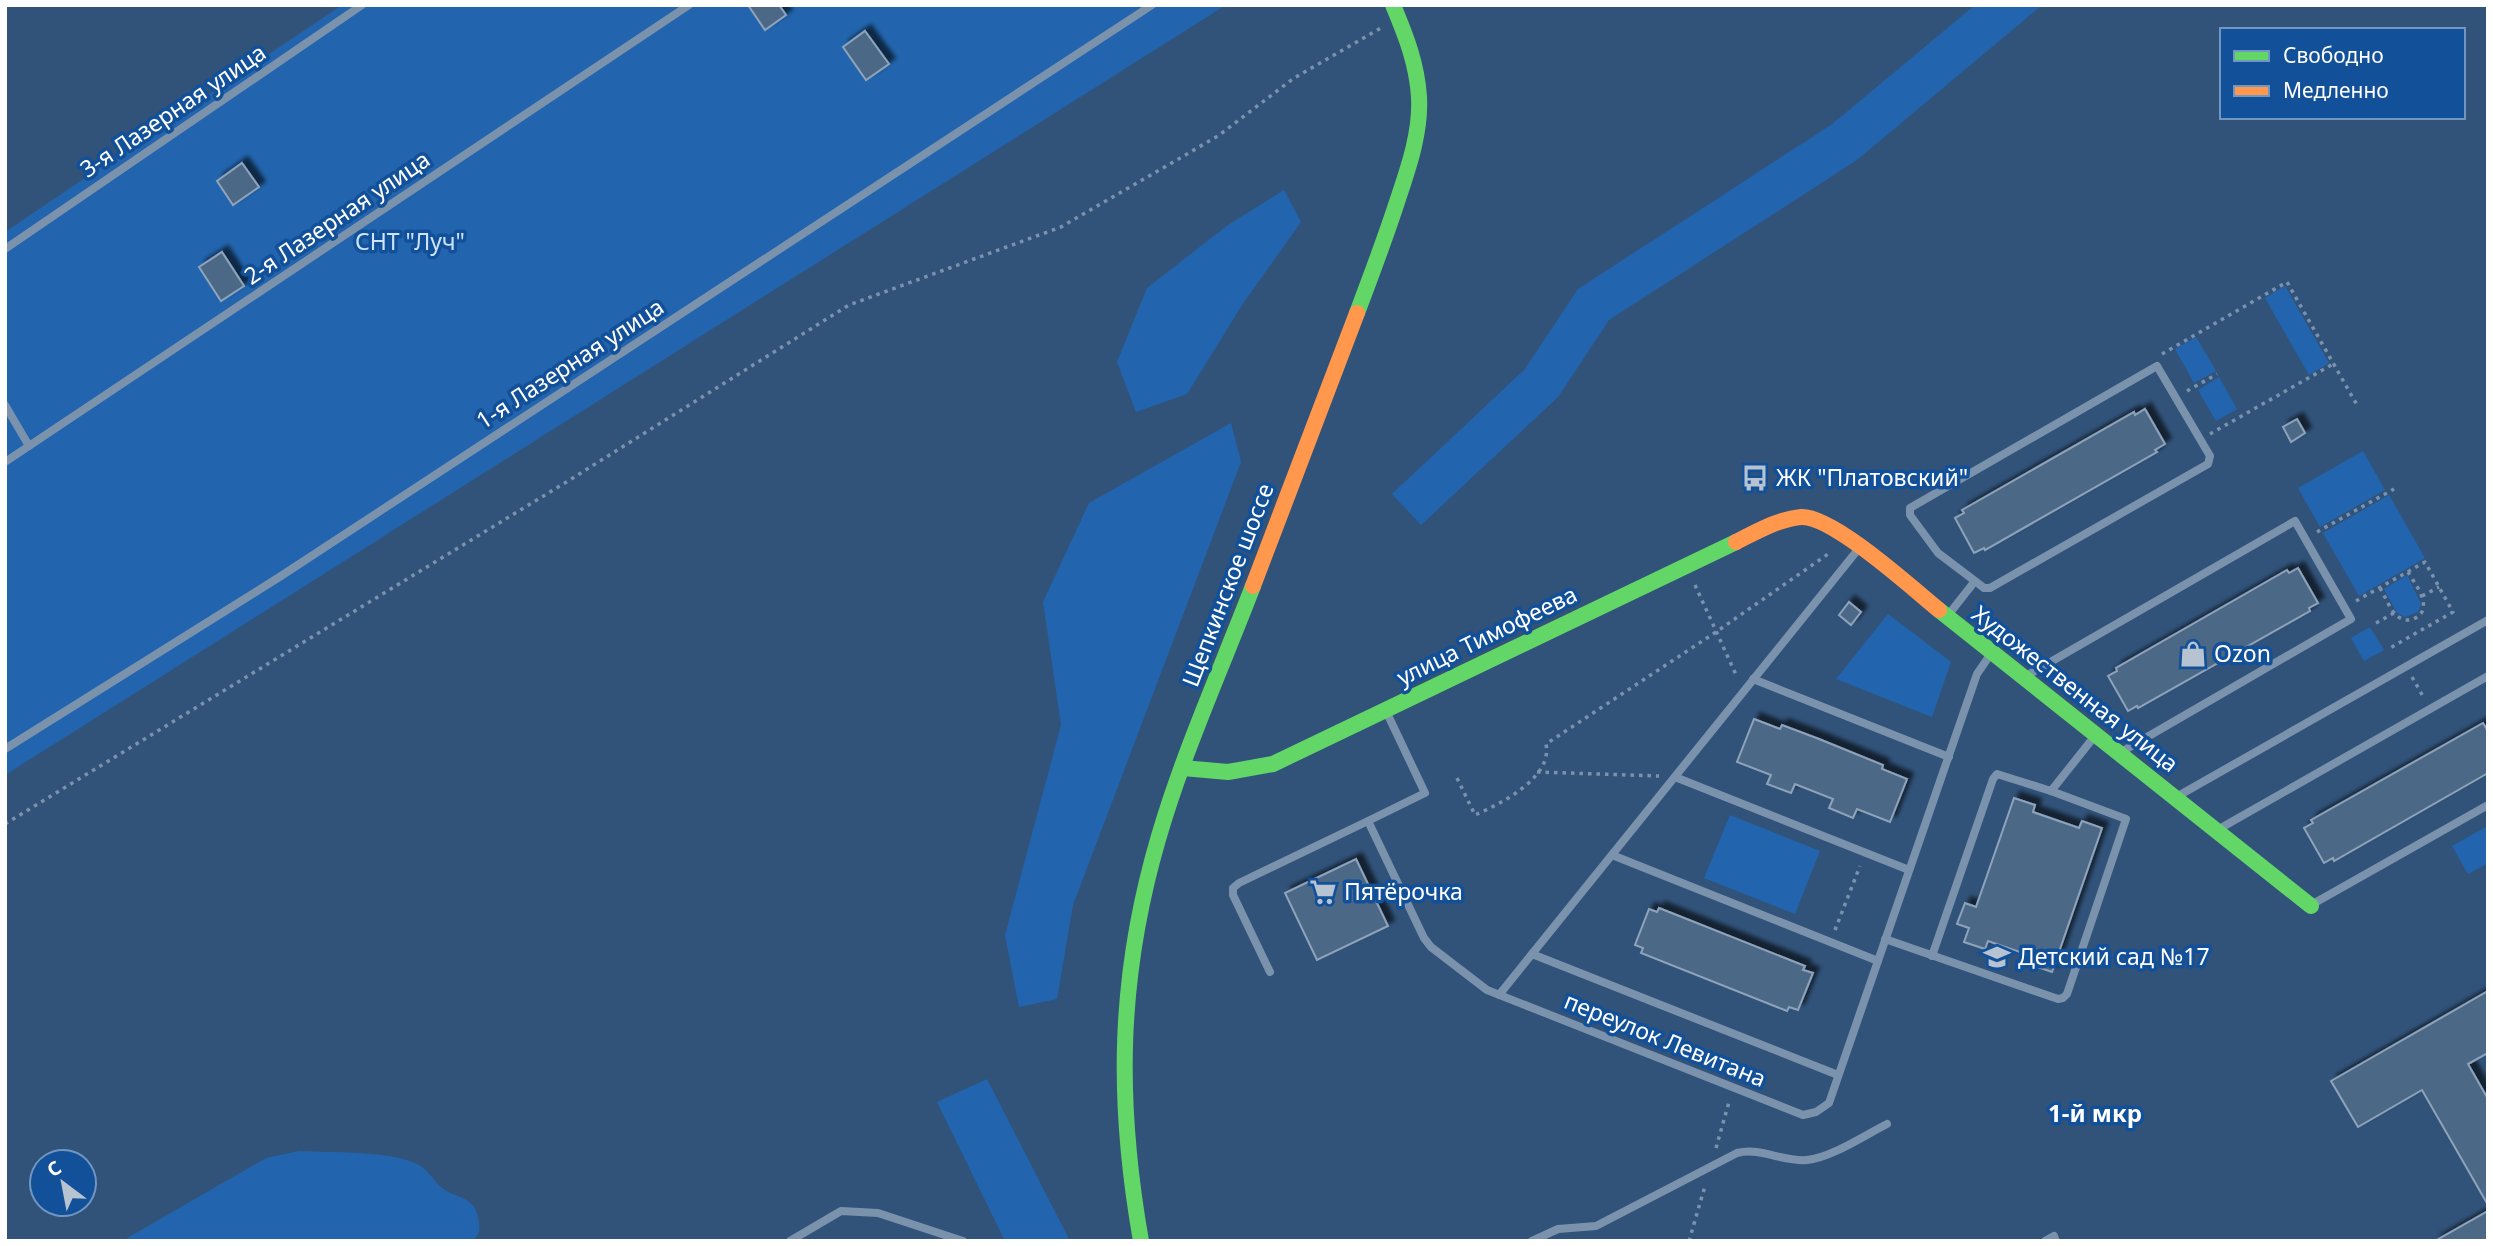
<svg xmlns="http://www.w3.org/2000/svg" width="2493" height="1246" viewBox="0 0 2493 1246" font-family="'Noto Sans',sans-serif">
	<style>
		.green { fill: #2265ae }
		.building { fill: #4c6887; stroke: #8fa3ba; stroke-width: 2; filter: url(#shadow) }
		.lines { fill: none; stroke-linecap: round; stroke-linejoin: round }
		.path { stroke: #7b92ad; stroke-width: 3.5; stroke-dasharray: 3.5 5; stroke-linecap: butt }
		.lane { stroke: #7b92ad; stroke-width: 8 }
		.fast { stroke: #63d668; stroke-width: 16 }
		.slow { stroke: #ff974d; stroke-width: 16 }
		.labels { text-anchor: middle; stroke-width: 7; stroke-linejoin: round; paint-order: stroke }
		.street-label { font-size: 23px; fill: #fff; stroke: #125099 }
		.park-label { font-size: 23px; fill: #cce4fe; stroke: #125099 }
		.poi-label { font-size: 23px; fill: #fff; stroke: #125099; text-anchor: start }
		.neighbourhood-label { font-size: 24px; font-weight: bold; fill: #fff; stroke: #125099 }
	</style>
	<defs>
		<filter id="shadow"><feDropShadow dx="6" dy="-6" stdDeviation="2" flood-color="#0009"/></filter>
	</defs>
	<rect width="100%" height="100%" fill="#31537a"/>
	<g class="green">
		<path d="M342,5H1226L5,775V232Z"/>
		<path d="M1975,5H2042L1857,160L1609,320L1558,397L1421,525L1392,494L1525,369L1578,289L1831,125Z"/>
		<path d="M1284,190L1301,222L1244,302L1187,394L1136,412L1117,362L1147,288L1228,225Z"/>
		<path d="M2285,286L2329,363L2309,375L2265,298Z"/>
		<path d="M2196,337L2216,371L2194,383L2175,349Z"/>
		<path d="M2219,377L2237,409L2216,421L2198,390Z"/>
		<path d="M1231,423L1241,462L1073,905L1057,999L1019,1007L1005,935L1061,725L1043,602L1089,503Z"/>
		<path d="M2363,451L2385,490L2320,527L2298,488Z"/>
		<path d="M2389,495L2425,558L2359,596L2323,533Z"/>
		<path d="M2407,575L2421,604L2418,612L2405,617L2397,613L2384,589Z"/>
		<path d="M1888,614L1951,662L1932,717L1836,679Z"/>
		<path d="M2370,627L2384,650L2364,661L2351,638Z"/>
		<path d="M1730,815L1820,851L1795,914L1704,878Z"/>
		<path d="M2488,826V863L2468,874L2452,846Z"/>
		<path d="M987,1079L1070,1241H1005L937,1102Z"/>
		<path d="M299,1151C331,1153 391,1150 419,1165C428,1170 434,1181 442,1188C457,1199 474,1196 478,1217C480,1228 481,1235 471,1241H122L266,1158Z"/>
	</g>
	<g class="building">
		<path d="M748,5H779L786,15L765,30Z"/>
		<path d="M865,31L889,64L866,80L843,47Z"/>
		<path d="M242,163L259,187L233,205L217,181Z"/>
		<path d="M222,252L244,286L221,301L199,267Z"/>
		<path d="M2145,409L2165,444L2155,450L2157,452L1985,550L1984,548L1974,553L1955,518L1964,513L1962,510L2134,412L2135,415Z"/>
		<path d="M2297,419L2305,433L2291,442L2283,427Z"/>
		<path d="M2298,568L2318,603L2309,608L2310,611L2138,708L2137,706L2128,711L2108,676L2117,671L2116,668L2287,570L2289,573Z"/>
		<path d="M1849,602L1861,612L1851,625L1839,615Z"/>
		<path d="M1754,719L1780,729L1782,725L1819,739L1883,765L1882,769L1907,779L1890,822L1857,809L1853,818L1829,808L1833,799L1795,784L1791,793L1767,784L1771,775L1737,762Z"/>
		<path d="M2483,723L2488,731V773L2334,861L2333,858L2324,863L2304,828L2313,823L2311,820Z"/>
		<path d="M2014,798L2035,805L2033,812L2079,828L2082,821L2102,828L2052,972L2032,965L2034,957L1988,941L1985,949L1964,942L1969,928L1957,924L1965,903L1976,907Z"/>
		<path d="M1356,859L1388,926L1317,960L1285,893Z"/>
		<path d="M1659,908L1805,966L1803,970L1813,973L1798,1010L1789,1007L1787,1011L1641,953L1643,948L1635,945L1649,909L1657,912Z"/>
		<path d="M2488,991V1053L2468,1064L2488,1099V1205L2422,1090L2358,1127L2331,1081Z"/>
		<path d="M2488,1211V1241H2435Z"/>
	</g>
	<g class="lines">
		<g class="path">
			<path d="M2162,354L2287,282L2357,405"/>
			<path d="M2187,391L2217,374"/>
			<path d="M2210,434L2333,364"/>
			<path d="M2317,532L2394,489"/>
			<path d="M1695,585L1737,677"/>
			<path d="M2380,588C2385,596 2390,610 2397,616C2402,620 2408,621 2413,619C2436,610 2415,584 2408,572"/>
			<path d="M2422,596L2439,587"/>
			<path d="M2356,601L2425,562L2453,612L2390,648"/>
			<path d="M2376,623L2394,613"/>
			<path d="M2412,677L2424,698"/>
			<path d="M1537,772L1659,776"/>
			<path d="M1457,778L1475,815C1500,804 1553,778 1546,744L1716,632L1831,552"/>
			<path d="M5,824L568,481L849,305L1061,227L1218,136L1294,78L1381,28"/>
			<path d="M1835,930L1860,866"/>
			<path d="M1716,1148L1729,1102"/>
			<path d="M1689,1241L1705,1186"/>
		</g>
		<g class="lane">
			<path d="M5,249L362,5"/>
			<path d="M5,405L29,446"/>
			<path d="M5,462L689,5"/>
			<path d="M1949,614L1975,581L1938,553L1910,515V508L2157,366L2210,456L2208,464L1990,588H1984L1975,581"/>
			<path d="M2026,676L2295,521L2351,619L2123,751"/>
			<path d="M1753,679L1949,757"/>
			<path d="M1386,711L1425,793L1368,821L1424,938L1431,947L1487,990L1803,1115L1816,1112L1829,1103L1977,674L1990,655"/>
			<path d="M5,749L281,576L1152,5"/>
			<path d="M1675,777L1909,870"/>
			<path d="M2051,791L2094,737"/>
			<path d="M2178,796L2488,620"/>
			<path d="M2219,829L2488,676"/>
			<path d="M1612,855L1878,961"/>
			<path d="M2311,905L2488,805"/>
			<path d="M1885,939L2058,999L2063,998L2067,994L2126,819L2051,791L1997,774L1993,779L1932,956"/>
			<path d="M1532,954L1838,1075"/>
			<path d="M1270,972L1233,895V888L1239,883L1368,821"/>
			<path d="M1499,995L1860,547"/>
			<path d="M790,1241L841,1211L878,1213L963,1241"/>
			<path d="M1532,1241L1558,1229L1596,1226L1737,1153C1761,1147 1782,1162 1807,1160C1831,1158 1865,1135 1887,1124"/>
			<path d="M2045,1241L2054,1236L2056,1241"/>
		</g>
		<g class="fast">
			<path d="M1357,313C1371,276 1385,239 1397,202C1408,169 1421,133 1419,97C1417,64 1406,36 1393,5"/>
			<path d="M1939,610L2311,906"/>
			<path d="M1183,768L1228,772L1273,764L1736,542"/>
			<path d="M1141,1241C1116,1099 1118,975 1159,836C1184,751 1221,669 1253,586"/>
		</g>
		<g class="slow">
			<path d="M1736,542C1756,532 1778,519 1801,517C1832,515 1912,588 1939,610"/>
			<path d="M1253,586L1357,313"/>
		</g>
	</g>
	<defs>
		<g id="bus-bare" transform="scale(2.1)"><path d="M-5-6H5V4H4V6H2V4H-2V6H-4V4H-5ZM-3.5-4V0h7V-4ZM-3.5 1.2v1.5H-2V1.2ZM2 1.2v1.5H3.5V1.2Z" fill="#b7c3d0" stroke="#125099" stroke-width="2.5" paint-order="stroke"/></g>
		<g id="shop-bare" transform="scale(2.1)"><path d="M-5-2.5h2.3a2.7 3.5 0 0 1 5.4 0H5L5.5 6h-11ZM-1.5-2.5h3a1.5 2.3 0 0 0-3 0Z" fill="#b7c3d0" stroke="#125099" stroke-width="2.5" paint-order="stroke"/></g>
		<g id="supermarket-bare" transform="scale(2.1)"><path d="M-6-5.5h2.5l.6 2H6L4.5 2H-2.5L-4.4-4H-6ZM-1.5 3.2a1.3 1.3 0 1 0 .1 0ZM3 3.2a1.3 1.3 0 1 0 .1 0Z" fill="#b7c3d0" stroke="#125099" stroke-width="2.5" paint-order="stroke"/></g>
		<g id="school-bare" transform="scale(2.1)"><path d="M0-5L7-2L0 1L-7-2ZM-4 1L0 2.5L4 1V4Q0 6-4 4Z" fill="#b7c3d0" stroke="#125099" stroke-width="2.5" paint-order="stroke"/></g>
	</defs>
	<g fill-rule="evenodd">
		<use href="#bus-bare" x="1755" y="478"/>
		<use href="#shop-bare" x="2193" y="654"/>
		<use href="#supermarket-bare" x="1323" y="892"/>
		<use href="#school-bare" x="1997" y="957"/>
	</g>
	<g class="labels">
		<g class="street-label">
			<text transform="translate(173 111) rotate(-34)" y="8">3-я Лазерная улица</text>
			<text transform="translate(337 218) rotate(-34)" y="8">2-я Лазерная улица</text>
			<text transform="translate(570 364) rotate(-33)" y="8">1-я Лазерная улица</text>
			<text transform="translate(1228 585) rotate(-69)" y="8">Щепкинское шоссе</text>
			<text transform="translate(1487 636) rotate(-26)" y="8">улица Тимофеева</text>
			<text transform="translate(2075 689) rotate(38)" y="8">Художественная улица</text>
			<text transform="translate(1665 1040) rotate(22)" y="8">переулок Левитана</text>
		</g>
		<g class="park-label">
			<text x="410" y="250">СНТ "Луч"</text>
		</g>
		<g class="poi-label">
			<text x="1776" y="486">ЖК "Платовский"</text>
			<text x="2214" y="662">Ozon</text>
			<text x="1344" y="900">Пятёрочка</text>
			<text x="2018" y="965">Детский сад №17</text>
		</g>
		<g class="neighbourhood-label">
			<text x="2095" y="1122">1-й мкр</text>
		</g>
	</g>
	<rect width="2493" height="1246" fill="none" stroke="#ffffff" stroke-width="14"/>
	<rect x="2220" y="28" width="245" height="91" fill="#125099" stroke="#7196c2" stroke-width="2"/>
	<rect x="2234" y="51" width="35" height="10" fill="#63d668" stroke="#7196c2" stroke-width="2"/>
	<text x="2283" y="63" font-size="21" fill="#ffffff">Свободно</text>
	<rect x="2234" y="86" width="35" height="10" fill="#ff974d" stroke="#7196c2" stroke-width="2"/>
	<text x="2283" y="98" font-size="21" fill="#ffffff">Медленно</text>
	<g transform="translate(63 1183) rotate(328)"><circle r="33" fill="#125099" stroke="#7196c2" stroke-width="2"/>
	<path d="M0-5L12 26L0 18L-12 26Z" fill="#b7c3d0"/>
	<text y="-10" font-size="19" font-weight="bold" text-anchor="middle" fill="#ffffff">С</text>
	</g>
</svg>
